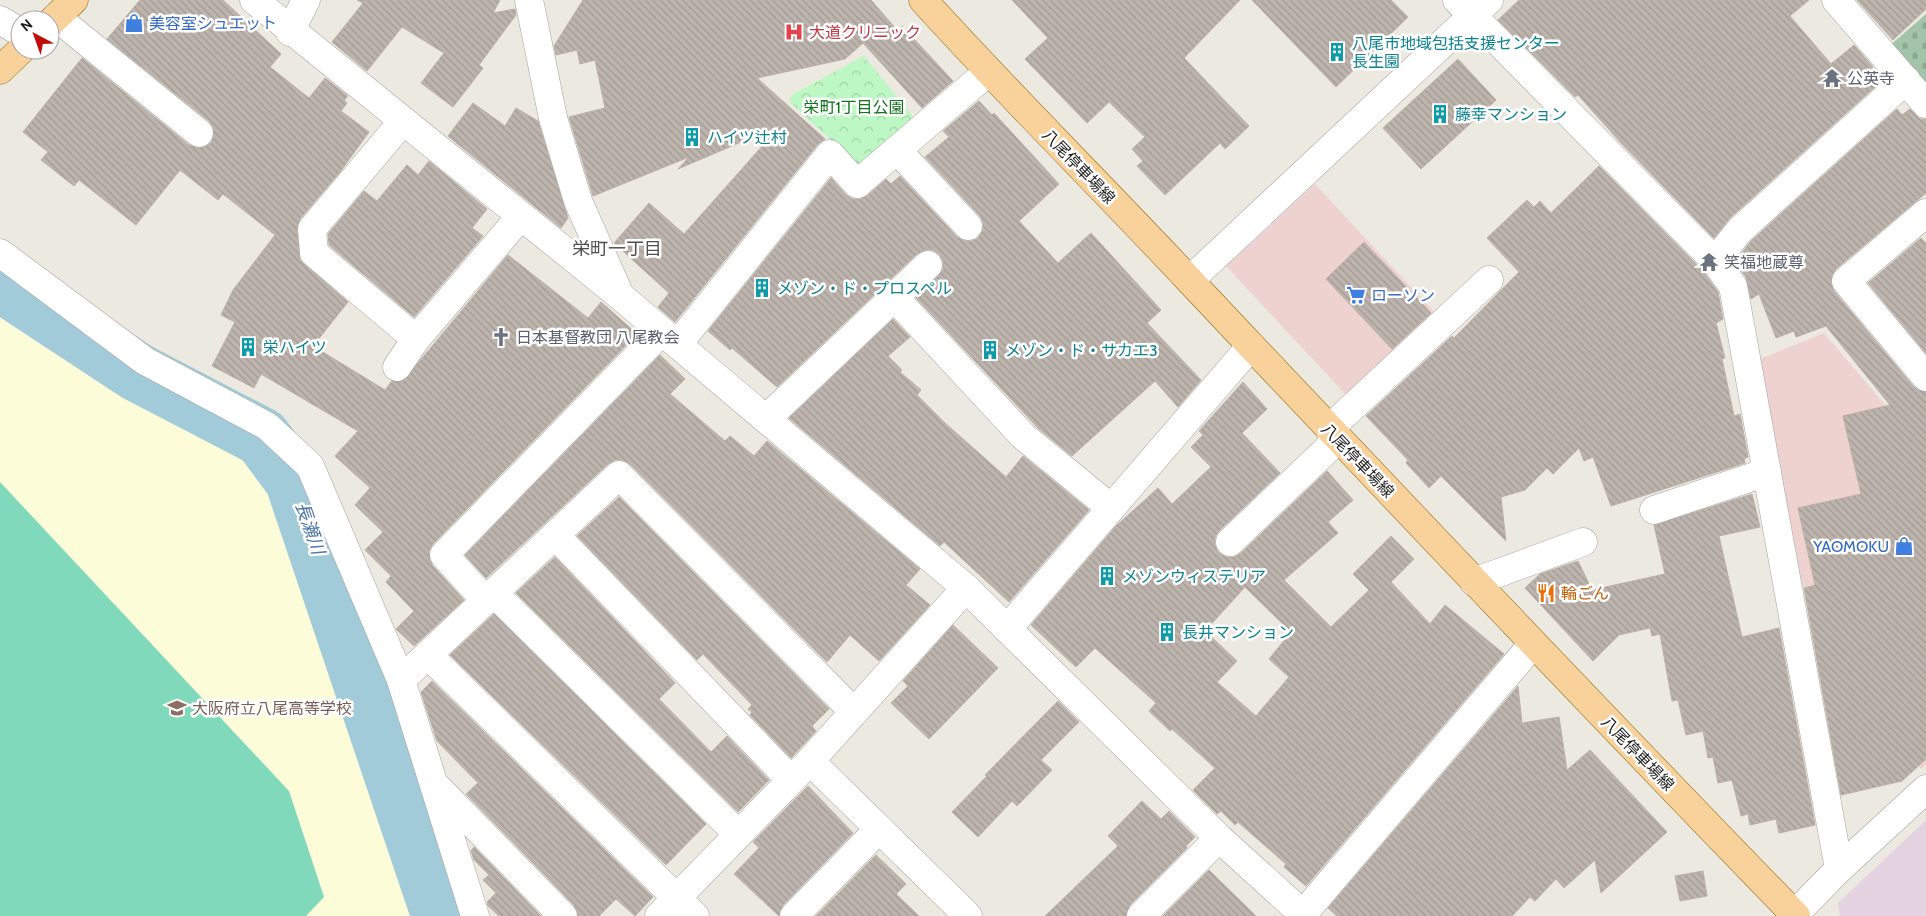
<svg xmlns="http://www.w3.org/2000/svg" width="1926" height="916" viewBox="0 0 1926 916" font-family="Cabin,'Noto Sans JP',sans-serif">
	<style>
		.commercial { fill: #edd2d0 }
		.industrial { fill: #e5d3e1 }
		.education { fill: #fcfdd8 }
		.cemetery { fill: url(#cemetery-stones) }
		.park { fill: url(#park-crowns) }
		.pitch { fill: #80d9ba }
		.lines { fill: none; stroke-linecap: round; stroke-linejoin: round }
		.river { stroke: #a2cbd9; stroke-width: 59 }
		.building { fill: url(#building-back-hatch); stroke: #bdb0a4; fill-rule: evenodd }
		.minor-casing { stroke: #a2a2a2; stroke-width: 29 }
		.major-casing { stroke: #8c6405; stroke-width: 29 }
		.minor { stroke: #fff; stroke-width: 28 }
		.major { stroke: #f8d29a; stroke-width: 28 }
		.labels { text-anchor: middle; stroke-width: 5; stroke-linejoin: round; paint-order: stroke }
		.shop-label { font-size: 16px; fill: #366cbe; stroke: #fff; text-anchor: start }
		.health-label { font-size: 16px; fill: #be3a42; stroke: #fff; text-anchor: start }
		.culture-label { font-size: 16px; fill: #0d838f; stroke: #fff; text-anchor: start }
		.worship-label { font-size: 16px; fill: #5b616d; stroke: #fff; text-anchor: start }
		.park-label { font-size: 16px; fill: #0f731b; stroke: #fff }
		.street-label { font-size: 16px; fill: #1b1b1b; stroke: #fff }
		.food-label { font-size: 16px; fill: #c56008; stroke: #fff; text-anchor: start }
		.education-label { font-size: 16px; fill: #785e54; stroke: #fff; text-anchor: start }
		.neighbourhood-label { font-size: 18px; fill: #4e4e4e; stroke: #fff }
		.water-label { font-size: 18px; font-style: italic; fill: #4c76a6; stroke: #fff }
	</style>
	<defs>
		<pattern id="cemetery-stones" width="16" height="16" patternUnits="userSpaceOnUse" patternTransform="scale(1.25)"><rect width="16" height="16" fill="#a3c4a9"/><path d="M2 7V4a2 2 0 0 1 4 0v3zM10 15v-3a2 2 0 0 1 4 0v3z" fill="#8ca891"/></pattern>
		<pattern id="park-crowns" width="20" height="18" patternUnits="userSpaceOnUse" patternTransform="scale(1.25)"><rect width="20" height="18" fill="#bdf7c4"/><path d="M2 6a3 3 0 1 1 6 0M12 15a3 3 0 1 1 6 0" fill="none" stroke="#a2d3a8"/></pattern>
		<pattern id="building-back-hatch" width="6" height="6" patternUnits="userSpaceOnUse" patternTransform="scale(1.25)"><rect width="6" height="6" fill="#bcb4ad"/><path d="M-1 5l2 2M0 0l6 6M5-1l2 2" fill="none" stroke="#a19a94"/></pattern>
	</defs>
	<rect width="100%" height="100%" fill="#ece9e1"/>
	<g class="commercial">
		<path d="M1315,184L1436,314L1347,396L1226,266Z"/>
		<path d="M1824,333L1926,453V764L1921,769L1897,741L1874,571L1803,587L1758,360Z"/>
	</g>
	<path class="industrial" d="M1926,820V916H1840L1838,903Z"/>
	<path class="education" d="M0,300L110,379L222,437L287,500L421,916H0Z"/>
	<path class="cemetery" d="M1926,14V94L1887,48Z"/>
	<path class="park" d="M864,56L915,119L858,165L789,101L793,94Z"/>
	<path class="pitch" d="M0,482L289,791L324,897L306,916H0Z"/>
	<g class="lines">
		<path class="river" d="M0,282L137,372L262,437L294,480L441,916"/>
	</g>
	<g class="building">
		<path d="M140,0H223L281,54L270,67L309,98L325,78L348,96L344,100L347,103L341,111L369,132L340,172L300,219L297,230L300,260L348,302L313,346L385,390L392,381H403L508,255L588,318L601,302L637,334L639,332L433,544L429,551L432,565L464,600L414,646L396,629L414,611L386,582L391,576L365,550L383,532L355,505L370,488L335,456L358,431L261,374L254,388L212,366L235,322L221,315L233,290L275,235L223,194L218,200L180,170L136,225L79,180L74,186L41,160L48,152L23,132L82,58L189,145L197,148L205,147L211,143L214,135L213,127L209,121L107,39Z"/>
		<path d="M357,0H500L493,13L515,9L516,15L479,65L483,68L453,107L421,83L444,53L402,27L367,71L332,42L363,3Z"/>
		<path d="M583,0H871L897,30L902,26L953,81L922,108L863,43L845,59L757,78L825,139L818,144L675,322L658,307L669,293L614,243L649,203L684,234L781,125L678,169L689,157L593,196L569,117L605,108L595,60L580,64L577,50L556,55L554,46Z"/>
		<path d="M1012,0H1240L1184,58L1249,126L1225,149L1220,143L1165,195L1137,166L1143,161L1132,149L1145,137L1109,102L1087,123L1025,59L1048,38Z"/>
		<path d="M1252,0H1391L1408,17L1336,87Z"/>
		<path d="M1519,0H1809L1790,16L1831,64L1854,45L1873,67L1866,73L1876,86L1730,218L1714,238L1622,144L1578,95L1575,97L1498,20Z"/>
		<path d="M1857,0H1926V9L1893,40Z"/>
		<path d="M1458,59L1496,100L1421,169L1383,128Z"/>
		<path d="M979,101L992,115L994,113L1059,184L1019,221L1058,263L1091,233L1161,310L1147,323L1201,380L1178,407L1155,381L1072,456L1038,428L916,298L943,270V261L939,254L933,250H925L917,254L777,387L732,348L730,350L708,331L831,178L846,195L852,199H860L867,196L886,179L891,184L900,176L957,237L964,241H972L978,238L983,230V222L980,216L925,157L949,137L943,131Z"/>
		<path d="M473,103L505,126L516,108L538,121L568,218L561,228L448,136Z"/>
		<path d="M1897,109L1902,115L1910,109L1920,119H1926V193L1836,269L1832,275L1831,283L1834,291L1914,387L1926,392V759L1902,781L1841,795L1804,588L1815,585L1798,508L1861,494L1843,416L1890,405L1826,326L1796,337L1794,331L1776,338L1759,294L1751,299L1746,277L1735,262L1751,241Z"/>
		<path d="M429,161L487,209L472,228L483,236L414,317L329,245L328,234L364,191L377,201L407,165L418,175Z"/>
		<path d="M1599,166L1703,271L1718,292L1723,319L1716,323L1725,358L1722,359L1734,416L1740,414L1748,457L1744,459L1745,463L1611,506L1593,457L1584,461L1579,448L1553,474L1547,468L1525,490L1501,497L1506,541L1441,476L1429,488L1406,463L1408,460L1366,416L1452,336L1454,338L1519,272L1487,238L1527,200L1534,207L1540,201L1551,213Z"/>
		<path d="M1921,238L1926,243V353L1868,283Z"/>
		<path d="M1364,242L1431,313L1392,349L1326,279Z"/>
		<path d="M893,319L910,337L888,356L902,370L900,372L921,390L917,395L945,423L1006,477L1023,456L1089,510L1009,602L944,542L940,546L789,418Z"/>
		<path d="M660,355L685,379L670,394L725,441L730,436L754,456L767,441L920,569L906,585L930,605L879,661L850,635L827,662L630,464L623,460H615L608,464L486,578L465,555Z"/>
		<path d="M1243,382L1267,409L1242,433L1280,473L1219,531L1215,537V545L1218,552L1226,557H1234L1241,553L1327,471L1353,500L1328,522L1338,533L1284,580L1331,627L1369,590L1353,574L1391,536L1414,559L1391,582L1430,624L1445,605L1504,654L1306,886L1284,867L1286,864L1238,822L1235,825L1221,811L1217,814L1193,790L1215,768L1172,729L1170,731L1149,711L1156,703L1095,648L1076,667L1031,625L1116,526L1158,488L1172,504L1211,467L1191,447L1203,435L1199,431ZM1245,587L1291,632L1269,659L1289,677L1256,716L1217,682L1237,661L1205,631Z"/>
		<path d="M1752,494L1760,527L1719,536L1742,637L1779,628L1815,825L1779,833L1776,819L1750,825L1748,814L1741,816L1732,780L1718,783L1713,757L1708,758L1703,731L1686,735L1678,700L1672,701L1660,634L1652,636L1650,628L1619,635L1593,661L1525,588L1540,574L1578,561L1592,590L1665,574L1654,525Z"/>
		<path d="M619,497L829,709L812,726L816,731L791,758L750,715L752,712L748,709L752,705L703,654L697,660L577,536Z"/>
		<path d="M555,557L675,683L659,699L711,752L727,736L769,780L738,812L516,593Z"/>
		<path d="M494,614L706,824L666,865L450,655Z"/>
		<path d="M953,625L998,668L929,739L891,703L908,686L903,681Z"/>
		<path d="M432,681L653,897L635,916L616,899L599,916H578L574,905L466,794L478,783L437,741L421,692Z"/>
		<path d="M1518,686L1522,723L1559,717L1567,770L1590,750L1667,832L1601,893L1595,860L1564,888L1556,879L1535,901L1530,897L1512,916H1337L1328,908Z"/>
		<path d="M1058,701L1079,722L1041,760L1052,770L1017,806L1012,801L978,837L952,812L987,776L985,775Z"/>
		<path d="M808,786L853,833L783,905L779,916L734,874L759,848L753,842Z"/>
		<path d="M1142,801L1161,819L1169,811L1195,837L1186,846L1187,848L1130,905L1126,916H1045L1118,846L1108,836Z"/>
		<path d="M474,847L541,916H499L488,906L487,902L496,893L483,880L489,875L474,860L471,851Z"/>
		<path d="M876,855L906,884L896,894L919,916H816Z"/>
		<path d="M1209,870L1256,916H1163Z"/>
		<path d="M1703,871L1707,896L1680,901L1675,876Z"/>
	</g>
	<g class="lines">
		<g class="minor-casing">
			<g id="minor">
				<path d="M254,0L619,295L966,588L1219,838L1305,916"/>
				<path d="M529,0L553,118L578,201L618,291"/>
				<path d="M1457,0L1715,261L1733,286L1839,869"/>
				<path d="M1836,0L1926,104"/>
				<path d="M56,17L199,133"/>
				<path d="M0,20L20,32"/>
				<path d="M290,32L306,0"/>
				<path d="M403,121L312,229L314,253L416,339"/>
				<path d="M897,150L968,226"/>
				<path d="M1926,213L1846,281L1926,377"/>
				<path d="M0,253L145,361L267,426L310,466L401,680L475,916"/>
				<path d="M1715,261L1740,230L1906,80"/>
				<path d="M1190,280L1489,0"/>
				<path d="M894,297L1023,436L1111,508"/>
				<path d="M678,344L830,154L857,184L988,72"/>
				<path d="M397,367L416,339L521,216"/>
				<path d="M766,419L928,265"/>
				<path d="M1329,429L1489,280"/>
				<path d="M1654,510L1767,472"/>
				<path d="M555,535L791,780"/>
				<path d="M1230,542L1338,439"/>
				<path d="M1474,582L1583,542"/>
				<path d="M494,593L738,834"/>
				<path d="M486,601L444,555L662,331"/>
				<path d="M1007,629L1251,346"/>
				<path d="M428,655L695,916"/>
				<path d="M401,680L619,475L854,712"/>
				<path d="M810,761L968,916"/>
				<path d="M439,789L563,916"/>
				<path d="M1303,914L1533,644"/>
				<path d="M659,916L810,761L966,588"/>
				<path d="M794,916L879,829"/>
				<path d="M1141,916L1219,838"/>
				<path d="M1793,916L1839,869L1926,789"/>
			</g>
		</g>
		<g class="major-casing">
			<g id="major">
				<path d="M923,0C1010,96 1102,187 1190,281C1391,494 1592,706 1796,916"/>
				<path d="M50,23L74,0"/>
				<path d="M0,70L21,50"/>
			</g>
		</g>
		<use href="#minor" class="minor"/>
		<use href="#major" class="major"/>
	</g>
	<defs>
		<g id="shop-bare" transform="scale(1.5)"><path d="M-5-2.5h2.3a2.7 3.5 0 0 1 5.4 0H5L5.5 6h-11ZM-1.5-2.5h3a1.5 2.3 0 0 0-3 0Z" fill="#3f7fe0" stroke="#fff" stroke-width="2.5" paint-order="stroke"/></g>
		<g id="hospital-bare" transform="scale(1.5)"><path d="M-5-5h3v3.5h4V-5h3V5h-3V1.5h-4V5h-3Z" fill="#e0444e" stroke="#fff" stroke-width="2.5" paint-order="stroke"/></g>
		<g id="building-bare" transform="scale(1.5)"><path d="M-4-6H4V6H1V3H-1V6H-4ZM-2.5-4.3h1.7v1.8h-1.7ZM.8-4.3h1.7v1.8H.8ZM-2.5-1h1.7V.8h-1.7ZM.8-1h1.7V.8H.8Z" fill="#0f9aa8" stroke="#fff" stroke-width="2.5" paint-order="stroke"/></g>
		<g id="temple-bare" transform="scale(1.5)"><path d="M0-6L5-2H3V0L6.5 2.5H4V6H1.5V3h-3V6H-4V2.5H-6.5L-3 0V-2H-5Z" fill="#6b7280" stroke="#fff" stroke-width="2.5" paint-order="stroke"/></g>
		<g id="supermarket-bare" transform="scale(1.5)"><path d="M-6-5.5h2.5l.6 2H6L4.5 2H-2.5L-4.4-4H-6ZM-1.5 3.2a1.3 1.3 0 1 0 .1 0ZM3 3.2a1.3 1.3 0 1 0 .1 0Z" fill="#3f7fe0" stroke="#fff" stroke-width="2.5" paint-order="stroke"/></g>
		<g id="church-bare" transform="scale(1.5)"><path d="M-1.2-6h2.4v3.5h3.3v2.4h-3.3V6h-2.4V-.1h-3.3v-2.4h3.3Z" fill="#6b7280" stroke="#fff" stroke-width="2.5" paint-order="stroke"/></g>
		<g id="restaurant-bare" transform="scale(1.5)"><path d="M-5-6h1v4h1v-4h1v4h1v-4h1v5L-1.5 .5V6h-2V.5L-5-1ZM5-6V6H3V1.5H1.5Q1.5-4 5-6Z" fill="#e8710a" stroke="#fff" stroke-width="2.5" paint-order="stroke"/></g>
		<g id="school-bare" transform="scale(1.5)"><path d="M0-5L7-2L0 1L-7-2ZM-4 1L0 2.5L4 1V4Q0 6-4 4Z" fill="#8d6e63" stroke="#fff" stroke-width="2.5" paint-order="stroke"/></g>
	</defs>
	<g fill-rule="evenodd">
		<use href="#shop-bare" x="134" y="23"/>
		<use href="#hospital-bare" x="794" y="32"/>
		<use href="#building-bare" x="1337" y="52"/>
		<use href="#temple-bare" x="1832" y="78"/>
		<use href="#building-bare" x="1440" y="114"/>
		<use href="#building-bare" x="692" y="137"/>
		<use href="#temple-bare" x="1709" y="262"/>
		<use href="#building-bare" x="762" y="288"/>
		<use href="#supermarket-bare" x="1356" y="295"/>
		<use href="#church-bare" x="501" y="337"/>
		<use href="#building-bare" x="248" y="347"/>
		<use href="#building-bare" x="990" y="350"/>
		<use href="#shop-bare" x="1904" y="546"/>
		<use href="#building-bare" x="1107" y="576"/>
		<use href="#restaurant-bare" x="1546" y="593"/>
		<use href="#building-bare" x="1167" y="632"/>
		<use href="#school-bare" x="177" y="708"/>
	</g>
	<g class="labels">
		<g class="shop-label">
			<text x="149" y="29">美容室シュエット</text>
			<text x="1371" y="301">ローソン</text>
			<text x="1889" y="552" text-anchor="end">YAOMOKU</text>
		</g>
		<g class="health-label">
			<text x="809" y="38">大道クリニック</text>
		</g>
		<g class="culture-label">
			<text x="1352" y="49">八尾市地域包括支援センター<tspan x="1352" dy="18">長生園</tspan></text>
			<text x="1455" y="120">藤幸マンション</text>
			<text x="707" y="143">ハイツ辻村</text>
			<text x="777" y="294">メゾン・ド・プロスペル</text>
			<text x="263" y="353">栄ハイツ</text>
			<text x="1005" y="356">メゾン・ド・サカエ3</text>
			<text x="1122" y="582">メゾンウィステリア</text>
			<text x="1182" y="638">長井マンション</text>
		</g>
		<g class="worship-label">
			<text x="1847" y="84">公英寺</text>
			<text x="1724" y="268">笑福地蔵尊</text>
			<text x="516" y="343">日本基督教団 八尾教会</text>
		</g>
		<g class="park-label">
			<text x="854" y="113">栄町1丁目公園</text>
		</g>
		<g class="street-label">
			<text transform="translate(1079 166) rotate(46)" y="6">八尾停車場線</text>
			<text transform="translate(1358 460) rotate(46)" y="6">八尾停車場線</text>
			<text transform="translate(1638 753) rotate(46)" y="6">八尾停車場線</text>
		</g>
		<g class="food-label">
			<text x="1561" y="599">輪ごん</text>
		</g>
		<g class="education-label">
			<text x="192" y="714">大阪府立八尾高等学校</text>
		</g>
		<g class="neighbourhood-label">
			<text x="617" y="255">栄町一丁目</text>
		</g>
		<g class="water-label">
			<text transform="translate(310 528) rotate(71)" y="6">長瀬川</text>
		</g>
	</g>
	<g transform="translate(35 35) rotate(319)"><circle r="24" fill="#ffffff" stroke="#a4a4a4"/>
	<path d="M0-4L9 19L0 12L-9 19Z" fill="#be0e07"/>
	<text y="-8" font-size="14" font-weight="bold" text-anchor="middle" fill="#1b1b1b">N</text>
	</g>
</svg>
